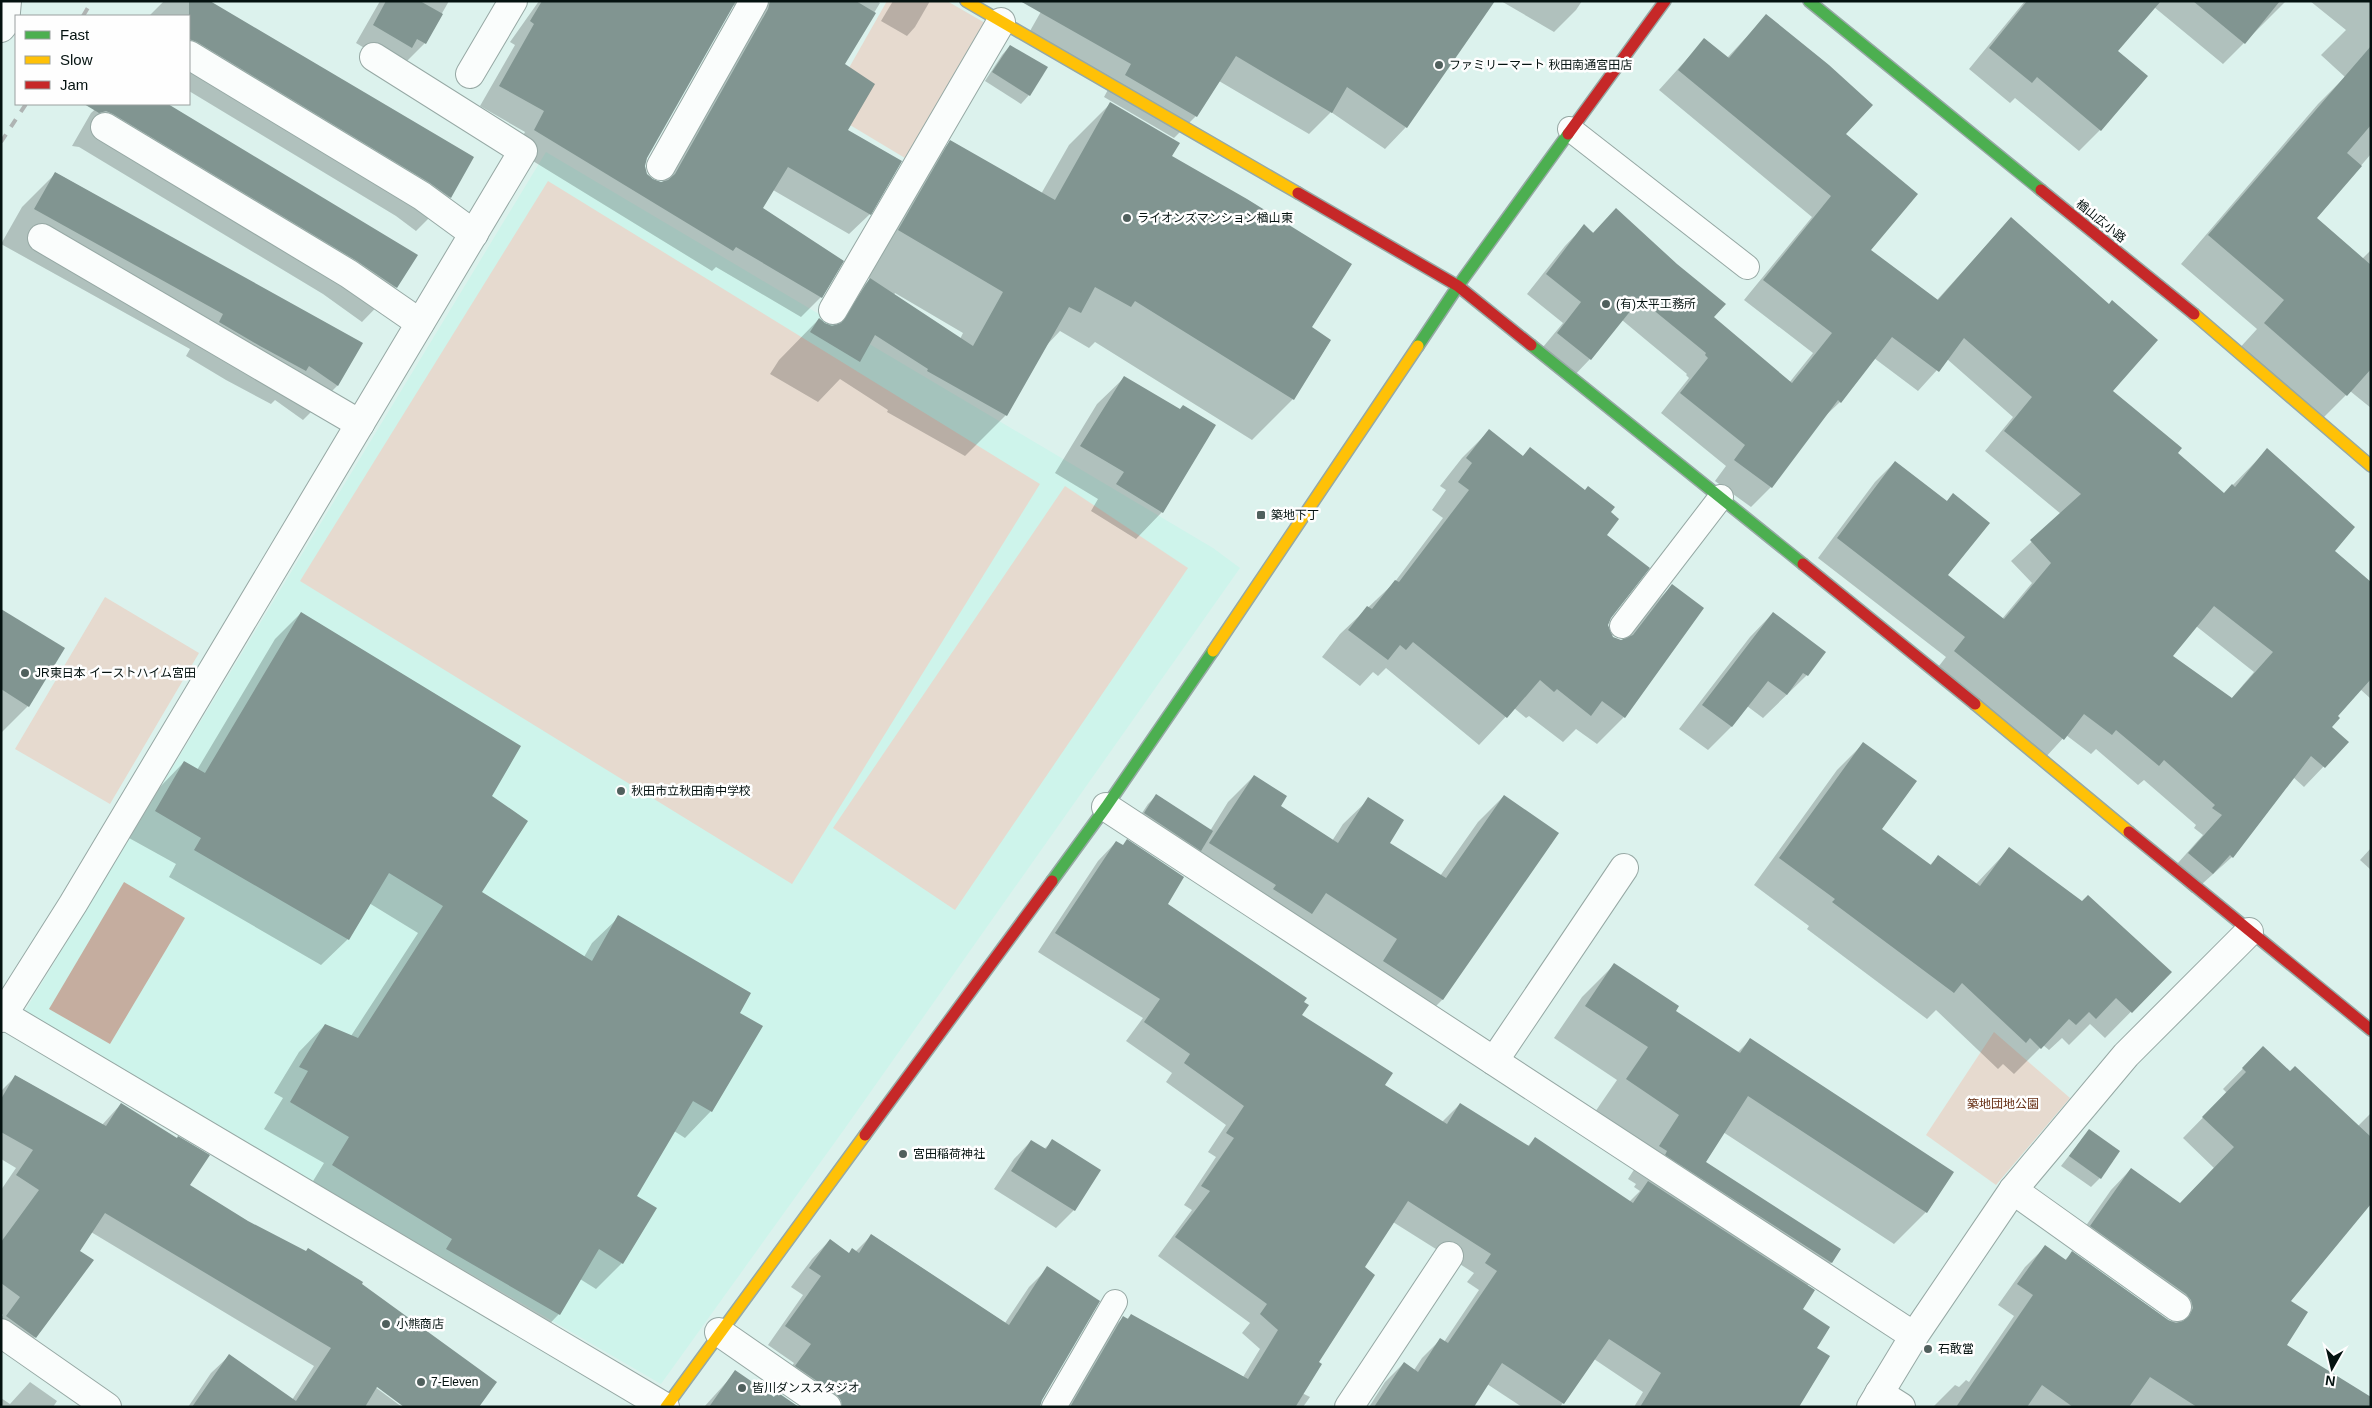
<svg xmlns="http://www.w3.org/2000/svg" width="2372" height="1408" viewBox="0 0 2372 1408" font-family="Helvetica,'Noto Sans JP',sans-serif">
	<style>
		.built { fill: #cef4eb }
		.green { fill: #e6dacf }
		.water { fill: #c5ad9f }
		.shadow { fill: #0003; fill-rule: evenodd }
		.building { fill: #819591; fill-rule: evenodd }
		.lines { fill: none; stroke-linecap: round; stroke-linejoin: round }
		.lane-casing { stroke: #96a8a4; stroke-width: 26 }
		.street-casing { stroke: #96a8a4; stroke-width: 30 }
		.fast-casing { stroke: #96a8a4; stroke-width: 14 }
		.slow-casing { stroke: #96a8a4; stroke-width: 14 }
		.jam-casing { stroke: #96a8a4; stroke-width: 14 }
		.lane { stroke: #fafdfc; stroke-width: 24 }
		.street { stroke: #fafdfc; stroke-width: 28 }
		.fast { stroke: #4caf50; stroke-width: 11 }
		.slow { stroke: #ffc107; stroke-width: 11 }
		.jam { stroke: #c62828; stroke-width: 11 }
		.rail { stroke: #afb4b3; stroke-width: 4; stroke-dasharray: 9 9; stroke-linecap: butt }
		.poi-dot { fill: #50605d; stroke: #fefefe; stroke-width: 2 }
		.labels { text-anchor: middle; stroke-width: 5; stroke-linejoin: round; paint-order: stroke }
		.poi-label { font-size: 12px; fill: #041210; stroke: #fefefe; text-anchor: start }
		.street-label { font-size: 12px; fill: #041210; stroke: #fefefe }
		.park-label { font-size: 12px; fill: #662e13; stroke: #fefefe }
	</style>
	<rect width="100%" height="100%" fill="#dcf2ed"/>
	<path class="built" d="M546,152L1213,548L1240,568L843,1131L661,1384L23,1014Z"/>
	<g class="green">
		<path d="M887,1H947L985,23L905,158L825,110Z"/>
		<path d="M548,181L1040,484L792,884L300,581Z"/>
		<path d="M1065,486L1188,568L955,910L833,828Z"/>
		<path d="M105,597L199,653L110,804L15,749Z"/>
		<path d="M1994,1032L2070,1098L1996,1185L1926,1135Z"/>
	</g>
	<path class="water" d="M124,882L185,918L110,1044L49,1009Z"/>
	<g class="shadow">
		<path d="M164,1H208L450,197L416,231L396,216L189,91V16H149Z"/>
		<path d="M380,1H449L425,43L407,61L401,57L393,65L356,43Z"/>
		<path d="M539,1H877L880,3L843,64L846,130L870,214L849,234L773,190L761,208L821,297L801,317L716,267L712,271L515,150L525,132L480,106L515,45L510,42ZM732,5L742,8L748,30L662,183L652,180L646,174L644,166L646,158Z"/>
		<path d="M893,1H930L915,27L907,36L881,21Z"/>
		<path d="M1047,1H1315L1406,127L1385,149L1331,112L1309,134L1219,81L1196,116L1174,138L1104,97L1110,86L1026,38Z"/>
		<path d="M1501,1H1582L1576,10L1554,32Z"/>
		<path d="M2025,1H2286L2223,64L2154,7L2116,51L2100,130L2079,151L2015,98L2010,103L1969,69Z"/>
		<path d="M2310,1H2371V154L2315,219L2362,259L2371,250V408L2350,391L2318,423L2236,352L2257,329L2181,264L2318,104L2345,77L2321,55L2346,30Z"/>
		<path d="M1766,16L1845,134L1869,250L1937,300L2011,218L2111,391L2176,453L2224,494L2267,450L2333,551L2371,621V699L2360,689L2336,716L2330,727L2347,742L2304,787L2293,777L2232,857L2192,893L2169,873L2203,835L2194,828L2196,825L2144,780L2138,785L2096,749L2091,754L2066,735L2044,759L1935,671L1946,657L1818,558L1875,482L1895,462L1946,502L1953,495L1946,575L2002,619L2032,583L2011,561L2061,514L1985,451L2013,417L1947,359L1918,391L1874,358L1840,402L1822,419L1771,487L1751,507L1715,481L1726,466L1661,413L1689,378L1686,375L1687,374L1622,320L1590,359L1571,379L1538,353L1563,323L1527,294L1565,246L1584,226L1712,317L1789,383L1813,353L1744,300L1812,217L1659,90L1705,39L1727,58ZM2196,626L2254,672L2231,699L2171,656Z"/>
		<path d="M1010,46L1029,95L1021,104L985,81L1002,55Z"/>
		<path d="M101,104H166L416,256L396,287L362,322L323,294L79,147L72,146L91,113Z"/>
		<path d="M1110,104L1170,157L1310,328L1330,341L1293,399L1252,440L1095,342L1089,348L1060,331L1044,348L1006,415L965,456L887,412L888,410L840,379L818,402L770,374L779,360L819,319L826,325L870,279L858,272L910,182L951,141L1041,194L1069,145ZM895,293L963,333L960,339L894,295Z"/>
		<path d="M56,173L361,344L337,386L303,420L275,400L271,404L226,380L186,356L190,349L1,244L22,207Z"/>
		<path d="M1124,378L1162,512L1136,539L1091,511L1098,499L1055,473L1097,404Z"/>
		<path d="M1489,431L1522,457L1530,449L1609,512L1605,536L1610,617L1607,625L1612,638L1621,641L1624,640L1645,613L1672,586L1702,608L1624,717L1597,744L1576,729L1563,742L1529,716L1526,718L1514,708L1479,745L1386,668L1378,676L1373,672L1360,686L1322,657L1340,634L1394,583L1443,518L1432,510L1446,490L1440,486L1462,458Z"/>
		<path d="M1,611L63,648L28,706L1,733Z"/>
		<path d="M301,613L491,797L481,893L584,957L592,943L619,917L738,1013L711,1111L685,1138L674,1131L635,1196L622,1263L596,1289L580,1279L559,1314L533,1341L307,1191L324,1163L264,1129L283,1098L274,1093L299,1052L325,1025L351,1036L418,933L369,903L348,939L321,965L169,877L176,864L129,838L158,789L184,762L197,770L275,639Z"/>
		<path d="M1773,613L1824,652L1807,675L1763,718L1747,706L1731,727L1708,750L1679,729L1750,637Z"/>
		<path d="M1863,744L1880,829L1929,866L1938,857L1976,884L2009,849L2170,972L2105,1038L2090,1024L2069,1045L2062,1038L2049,1050L2043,1045L2014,1074L2003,1064L1998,1069L1936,1010L1927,1019L1807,929L1809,926L1754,885L1837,770Z"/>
		<path d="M1254,776L1279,806L1332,841L1343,824L1369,799L1388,843L1440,876L1478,822L1504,796L1557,833L1442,1000L1417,1025L1136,822L1148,804L1157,795L1210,831L1228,802Z"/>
		<path d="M1116,842L1166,904L1383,1085L1442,1122L1460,1104L1527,1147L1535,1138L1629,1202L1640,1191L1634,1187L1636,1184L1628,1179L1648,1148L1595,1112L1617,1080L1554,1038L1582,997L1614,965L1674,1011L1737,1053L1750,1040L1926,1212L1894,1244L1723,1132L1704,1163L1839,1249L1831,1263L1807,1286L1801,1310L1815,1349L1798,1407H1634L1643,1392L1594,1359L1560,1407H1522L1487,1384L1472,1407H1369L1385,1382L1404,1363L1414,1370L1422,1358L1440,1340L1444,1342L1479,1290L1467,1282L1474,1273L1393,1222L1363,1267L1302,1393L1310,1397L1303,1407H1063L1104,1336L1123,1318L1126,1320L1131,1315L1243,1377L1260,1349L1242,1333L1250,1323L1158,1256L1192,1210L1184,1205L1216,1157L1208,1152L1226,1125L1166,1082L1172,1073L1126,1041L1143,1018L1038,952L1098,861Z"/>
		<path d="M2371,848V870L2360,860Z"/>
		<path d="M2263,1048L2290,1073L2358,1126L2371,1113V1202L2289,1301L2285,1345L2371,1407H1933L1955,1385L1959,1387L1966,1380L1969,1382L2014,1316L1998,1305L2025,1267L2045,1247L2065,1260L2072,1253L2173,1323L2166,1315L2071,1247L2111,1190L2131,1169L2180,1204L2214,1168L2183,1138L2227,1093L2223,1089Z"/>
		<path d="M16,1076L102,1125L121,1104L189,1185L372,1382L371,1384L402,1407H188L211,1373L229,1356L292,1400L314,1366L91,1232L79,1251L92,1260L35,1337L17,1355L1,1343V1318L3,1315L1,1313V1190L16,1168L1,1159V1091Z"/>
		<path d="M2089,1130L2100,1178L2091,1187L2061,1166Z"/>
		<path d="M1031,1141L1044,1149L1053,1141L1099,1171L1074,1210L1056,1228L994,1189L1014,1159Z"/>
		<path d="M872,1235L1005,1323L1029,1287L1048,1268L1039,1407H832L784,1376L794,1363L768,1345L803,1295L791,1287L812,1259L830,1240L849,1254L855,1252Z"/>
		<path d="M732,1376L775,1407H704Z"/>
		<path d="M30,1382L57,1401L53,1407H1V1398L10,1404Z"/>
	</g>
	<g class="building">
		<path d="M189,1H210L474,157L451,198L430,183L197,42L189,39Z"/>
		<path d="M386,1H420L443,14L426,44L417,39L412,48L373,25Z"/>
		<path d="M542,1H736L647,158L645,166L647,174L653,179L661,182L668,180L675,174L768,9L770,1H856L876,13L845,64L875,84L848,130L902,161L871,215L788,167L763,208L844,261L822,298L736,247L733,251L534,130L544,111L499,86L534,24L530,21Z"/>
		<path d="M1020,1H1495L1407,128L1347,87L1332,113L1236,56L1197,117L1125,75L1131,64Z"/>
		<path d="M2027,1H2161L2118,51L2148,76L2101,131L2037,77L2032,83L1989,48Z"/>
		<path d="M2193,1H2280L2245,44Z"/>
		<path d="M1766,14L1829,65L1873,105L1846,134L1918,194L1871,250L1938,300L2011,217L2109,304L2112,300L2158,340L2113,391L2182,448L2178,453L2224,493L2232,484L2235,487L2267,448L2355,527L2335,551L2371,582V679L2338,716L2340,718L2332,727L2349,742L2325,768L2311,756L2233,858L2230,855L2213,874L2188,853L2222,815L2212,808L2215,805L2164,760L2159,766L2116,730L2112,735L2084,714L2064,740L1954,651L1965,637L1837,538L1895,461L1947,501L1953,493L1990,523L1948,575L2004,619L2051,563L2030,540L2081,494L2004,431L2032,397L1964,338L1939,372L1892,337L1841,403L1838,400L1772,488L1734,460L1745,445L1680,393L1708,358L1705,355L1706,353L1640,299L1591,360L1557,333L1581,302L1546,274L1584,224L1593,233L1616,208L1677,264L1726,304L1714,317L1792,383L1832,333L1763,280L1831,196L1678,70L1704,38L1729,58ZM2214,606L2273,652L2232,698L2173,656Z"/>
		<path d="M1010,45L1048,67L1030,96L992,72Z"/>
		<path d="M2371,46V125L2347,153L2362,166L2317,218L2371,265V369L2347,396L2264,323L2284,300L2208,235Z"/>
		<path d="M1110,102L1180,143L1172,156L1247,199L1352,264L1312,327L1331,340L1294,400L1135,301L1131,307L1095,287L1081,313L1069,307L1007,416L927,371L928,369L875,335L860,362L810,332L819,318L825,323L832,326L841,323L870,278L973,346L1003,292L898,230L950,140L1055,200Z"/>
		<path d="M84,104H168L418,255L397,288L357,261L113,114L106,111L99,113Z"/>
		<path d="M55,172L363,343L338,386L309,366L306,371L260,346L219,322L223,314L34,209Z"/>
		<path d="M1124,376L1180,409L1183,405L1216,425L1163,513L1116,484L1124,472L1080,446Z"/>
		<path d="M1489,429L1523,456L1530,447L1585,490L1588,486L1615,507L1611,512L1619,519L1607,535L1650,568L1611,618L1608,625L1613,637L1621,640L1633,635L1672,584L1704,608L1625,718L1602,701L1591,716L1557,689L1554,692L1540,680L1507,718L1413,642L1406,650L1400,645L1388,660L1348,630L1367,606L1372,609L1395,580L1399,582L1469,490L1458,482L1472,463L1466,458Z"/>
		<path d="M1,609L65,648L29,707L1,689Z"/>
		<path d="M301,612L521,746L492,796L528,821L482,892L592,961L618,915L751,993L740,1013L763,1026L712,1112L693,1101L637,1196L657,1208L623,1264L599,1249L560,1315L446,1249L452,1239L332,1165L349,1137L290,1102L308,1071L299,1067L325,1024L358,1038L443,906L389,873L349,940L194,850L201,838L155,811L184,761L205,773Z"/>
		<path d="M1773,612L1826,652L1808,676L1803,673L1787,695L1768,681L1732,727L1702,705Z"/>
		<path d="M1863,742L1917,781L1882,829L1931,865L1938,855L1980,886L2009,847L2082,901L2088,895L2172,972L2132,1013L2116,998L2096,1019L2089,1012L2076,1025L2069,1019L2041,1049L2030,1038L2026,1043L1962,983L1954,993L1832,902L1835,899L1779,858Z"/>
		<path d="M1254,775L1287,796L1281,806L1338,843L1368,797L1404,820L1390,843L1446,878L1504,795L1559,833L1443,1000L1383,961L1397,939L1326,893L1312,914L1273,889L1276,885L1209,843Z"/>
		<path d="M1156,794L1213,831L1201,851L1144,813Z"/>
		<path d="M1127,839L1184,877L1168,904L1307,998L1304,1002L1309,1005L1302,1015L1393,1073L1385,1085L1447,1124L1460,1103L1529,1146L1535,1137L1633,1203L1648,1181L1815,1290L1803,1309L1830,1327L1817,1348L1830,1356L1799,1407H1640L1661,1373L1609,1339L1564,1404L1502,1363L1474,1407H1374L1404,1362L1418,1372L1440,1338L1448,1343L1497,1271L1485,1263L1491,1254L1408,1201L1365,1267L1375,1275L1319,1362L1322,1364L1296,1406L1298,1407H1070L1123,1316L1128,1319L1131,1314L1248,1379L1278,1330L1260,1314L1267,1304L1175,1237L1210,1191L1201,1186L1234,1138L1226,1133L1244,1106L1184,1063L1190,1054L1144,1022L1160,999L1055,933L1116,841L1123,845Z"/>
		<path d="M1614,963L1679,1006L1676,1011L1740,1053L1750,1038L1954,1172L1927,1213L1748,1096L1706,1162L1841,1249L1832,1263L1665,1155L1667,1151L1659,1146L1679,1115L1626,1079L1648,1047L1585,1006Z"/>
		<path d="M2263,1046L2290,1071L2295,1066L2371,1137V1204L2291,1301L2308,1312L2287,1345L2371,1397V1407H2197L2150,1377L2129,1407H2073L2042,1385L2027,1407H1956L2033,1295L2017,1284L2045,1245L2066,1260L2072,1251L2168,1320L2176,1323L2183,1321L2189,1316L2193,1308L2191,1300L2186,1294L2090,1226L2131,1168L2180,1203L2234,1147L2202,1117L2246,1072L2242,1068Z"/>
		<path d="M15,1075L106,1126L121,1103L177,1138L178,1136L210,1155L190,1185L248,1221L306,1251L308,1248L363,1282L362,1284L497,1382L479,1407H404L377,1387L365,1407H192L229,1354L296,1401L331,1348L105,1213L80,1251L94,1260L36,1338L6,1316L20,1297L1,1283V1242L39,1190L16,1175L33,1150L1,1132V1099Z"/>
		<path d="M2089,1129L2120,1151L2101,1179L2069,1156Z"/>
		<path d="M1052,1139L1101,1170L1075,1211L1011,1171L1031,1140L1046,1149Z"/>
		<path d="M871,1234L1009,1325L1047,1266L1100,1301L1042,1400L1040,1407H842L841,1400L836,1394L795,1366L811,1344L785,1326L821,1276L809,1268L830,1239L849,1253L852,1248L859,1253Z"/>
		<path d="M735,1370L774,1397L777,1392L799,1407H709Z"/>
	</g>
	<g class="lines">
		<g class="lane-casing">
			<g id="lane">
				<path d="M1570,129L1747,267"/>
				<path d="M1622,626L1721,497"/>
				<path d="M1054,1407L1115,1302"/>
			</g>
		</g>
		<g class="street-casing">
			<g id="street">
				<path d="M1,28L5,23L7,1"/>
				<path d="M189,55L422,196L474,234"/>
				<path d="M470,74L513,1"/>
				<path d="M105,127L349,274L420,323"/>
				<path d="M661,166L754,1"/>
				<path d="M42,238L360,424"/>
				<path d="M833,310L1001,22"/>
				<path d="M1106,807L1914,1336"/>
				<path d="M4,1015L665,1407"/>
				<path d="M1,1018L73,904L523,151L374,57"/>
				<path d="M1494,1061L1624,868"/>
				<path d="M2013,1190L2177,1307"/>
				<path d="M719,1332L827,1407"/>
				<path d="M1,1333L107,1407"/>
				<path d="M1879,1393L1901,1407"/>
				<path d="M1349,1407L1449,1256"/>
				<path d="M1871,1407L1914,1336L2013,1190L2126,1055L2249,932"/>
			</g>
		</g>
		<g class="fast-casing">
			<g id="fast">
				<path d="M1809,1L2041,190"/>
				<path d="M1531,345L1803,564"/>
				<path d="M1418,346L1458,286L1568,134"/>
				<path d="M1052,881L1106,807L1213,651"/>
			</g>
		</g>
		<g class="slow-casing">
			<g id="slow">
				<path d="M966,1L1298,193"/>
				<path d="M2194,314L2371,466"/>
				<path d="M1213,651L1418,346"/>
				<path d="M1975,704L2129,832"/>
				<path d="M666,1407L865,1135"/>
			</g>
		</g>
		<g class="jam-casing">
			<g id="jam">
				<path d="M1568,134L1665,1"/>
				<path d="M2041,190L2194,314"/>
				<path d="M1298,193L1458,286L1531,345"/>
				<path d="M1803,564L1975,704"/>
				<path d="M2129,832L2371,1030"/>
				<path d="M865,1135L1052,881"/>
			</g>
		</g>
		<use href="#lane" class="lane"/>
		<use href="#street" class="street"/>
		<use href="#fast" class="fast"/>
		<use href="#slow" class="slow"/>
		<use href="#jam" class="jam"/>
		<g class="rail">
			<path d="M83,16L92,1"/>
			<path d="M1,142L26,104"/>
		</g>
	</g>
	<g class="poi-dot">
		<circle cx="1439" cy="65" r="5"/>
		<circle cx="1127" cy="218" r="5"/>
		<circle cx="1606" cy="304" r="5"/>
		<rect x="1256" y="510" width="10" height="10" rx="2.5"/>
		<circle cx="25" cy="673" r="5"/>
		<circle cx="621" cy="791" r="5"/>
		<circle cx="903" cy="1154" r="5"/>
		<circle cx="386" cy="1324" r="5"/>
		<circle cx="1928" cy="1349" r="5"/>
		<circle cx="421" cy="1382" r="5"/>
		<circle cx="742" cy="1388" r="5"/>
	</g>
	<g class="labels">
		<g class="poi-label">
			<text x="1449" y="69">ファミリーマート 秋田南通宮田店</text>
			<text x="1137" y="222">ライオンズマンション楢山東</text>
			<text x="1616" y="308">(有)太平工務所</text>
			<text x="1271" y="519">築地下丁</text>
			<text x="35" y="677">JR東日本 イーストハイム宮田</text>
			<text x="631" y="795">秋田市立秋田南中学校</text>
			<text x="913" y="1158">宮田稲荷神社</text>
			<text x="396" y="1328">小熊商店</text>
			<text x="1938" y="1353">石敢當</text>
			<text x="431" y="1386">7-Eleven</text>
			<text x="752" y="1392">皆川ダンススタジオ</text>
		</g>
		<g class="street-label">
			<text transform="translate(2101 221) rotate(39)" y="4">楢山広小路</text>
		</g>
		<g class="park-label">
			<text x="2003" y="1108">築地団地公園</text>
		</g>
	</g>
	<rect width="2372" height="1408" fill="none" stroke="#041210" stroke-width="5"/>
	<rect x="15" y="15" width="175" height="90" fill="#fefefe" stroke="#9aa09f"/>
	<rect x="25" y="31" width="25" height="8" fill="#4caf50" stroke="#9aa09f"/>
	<text x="60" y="40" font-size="15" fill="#041210">Fast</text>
	<rect x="25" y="56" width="25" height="8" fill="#ffc107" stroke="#9aa09f"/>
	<text x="60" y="65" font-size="15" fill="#041210">Slow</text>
	<rect x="25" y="81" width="25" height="8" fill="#c62828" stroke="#9aa09f"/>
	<text x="60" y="90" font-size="15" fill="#041210">Jam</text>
	<g transform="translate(2332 1368) rotate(188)" stroke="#fefefe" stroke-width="4" paint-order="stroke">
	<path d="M0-4L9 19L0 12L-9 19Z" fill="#041210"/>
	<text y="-8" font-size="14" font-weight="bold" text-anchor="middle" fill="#041210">N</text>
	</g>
</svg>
